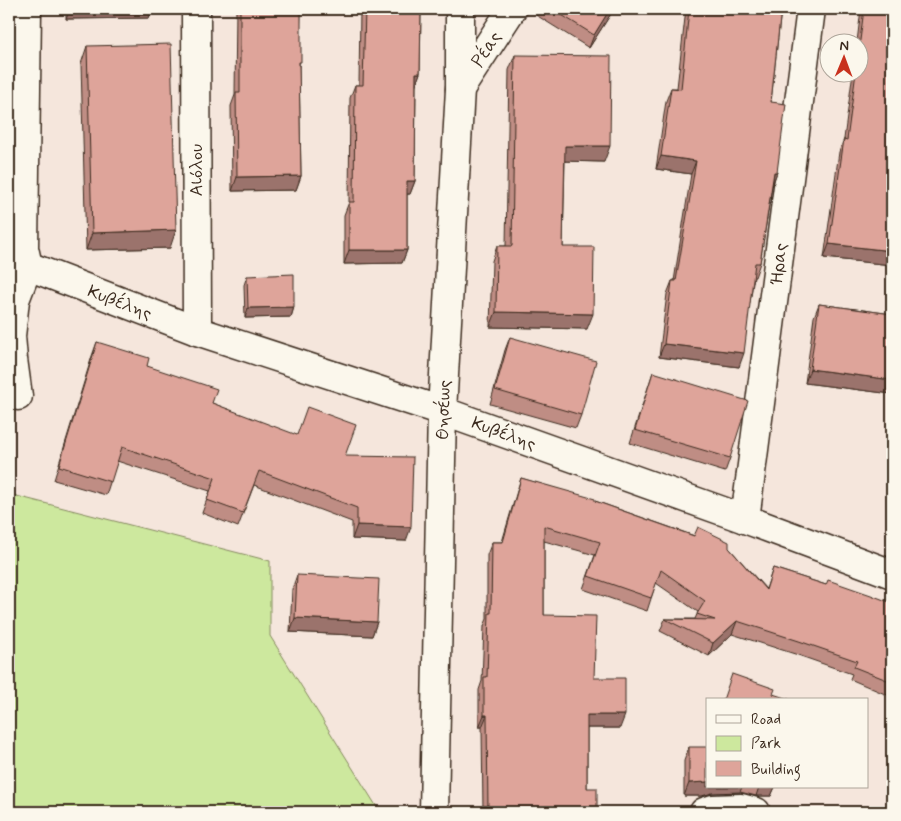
<svg xmlns="http://www.w3.org/2000/svg" width="901" height="821" viewBox="0 0 901 821" font-family="Mynerve,sans-serif">
	<style>
		.green { fill: #cde89e; stroke: #84895e }
		.lines { fill: none; stroke-linecap: round; stroke-linejoin: round }
		.minor-casing { stroke: #3b2a1e; stroke-width: 31 }
		.minor { stroke: #fbf7ec; stroke-width: 28 }
		.wall { fill: #bf8d84; stroke: #3b2a1e }
		.shaded-wall { fill: #9b736c; stroke: #3b2a1e }
		.building { fill: #dea49a; stroke: #3b2a1e }
		.labels { text-anchor: middle; stroke-width: 4; stroke-linejoin: round; paint-order: stroke }
		.street-label { font-size: 18px; fill: #3b2a1e; stroke: #fbf7ec }
	</style>
	<rect width="100%" height="100%" fill="#f5e6dc"/>
	<filter id="ink" filterUnits="userSpaceOnUse"><feTurbulence type="fractalNoise" baseFrequency=".02" numOctaves="2"/><feDisplacementMap in="SourceGraphic" scale="10" xChannelSelector="R" yChannelSelector="G"/><feConvolveMatrix kernelMatrix="1 2 1 2 8 2 1 2 1" color-interpolation-filters="sRGB"/></filter>
	<g filter="url(#ink)">
		<path class="green" d="M9,494L270,561V636L380,812H9Z"/>
		<g class="lines">
			<g class="minor-casing">
				<g id="minor">
					<path d="M27,9L24,248L28,266"/>
					<path d="M196,9L197,331"/>
					<path d="M460,89L512,9"/>
					<path d="M28,266L197,331L442,411L745,519L892,574"/>
					<path d="M18,396L13,359L11,336L15,300L28,266"/>
					<path d="M745,519L811,9"/>
					<path d="M434,812L442,411L460,89V9"/>
					<path d="M704,812L713,809L741,808L756,812"/>
				</g>
			</g>
			<use href="#minor" class="minor"/>
		</g>
		<g class="wall">
			<path d="M66,9H152L149,18L66,19Z"/>
			<path d="M236,9H301L299,69L301,176L296,190L232,191L231,106L235,95Z"/>
			<path d="M360,9H421L420,73L416,84L415,181L410,194H407V250L402,263L344,264V215L349,202L350,98L355,85H359Z"/>
			<path d="M539,9H614L589,48L536,15Z"/>
			<path d="M686,9H781L771,102L777,172L772,186L760,263L755,277H754L739,367L659,357L667,294L672,281H674L691,174L656,169L666,101L671,88H677Z"/>
			<path d="M861,9H892V265L824,258L839,152L844,139L853,72H858V42H857Z"/>
			<path d="M87,46L170,248L86,250L81,64Z"/>
			<path d="M515,55L604,162L565,161L563,247L587,329L490,327L492,261L497,246H506L509,70Z"/>
			<path d="M247,276L294,307L291,317L245,318L244,285Z"/>
			<path d="M819,304L892,314V394L805,383L814,317Z"/>
			<path d="M510,337L581,415L576,428L490,404L505,350Z"/>
			<path d="M97,342L147,366L212,403L345,456L406,541L352,539V522L254,485L238,527L202,513L210,491L117,461L106,495L54,480L92,356Z"/>
			<path d="M653,372L730,458L725,472L630,443Z"/>
			<path d="M521,478L595,501L729,548L766,589L773,568L826,585L892,603V697L850,679L852,674L795,654L732,634L709,656L660,631L665,619H695L698,612L656,583L647,611L583,589L595,555L544,541V615L594,678L620,728H587V788L597,812H483L482,727H479V690L482,681L484,626L487,619V555L492,542H502L517,491Z"/>
			<path d="M297,575L377,622L372,636L290,632L292,589Z"/>
			<path d="M689,747L707,787H775L771,796H756L740,792L712,793L702,796H684V761Z"/>
		</g>
		<g class="shaded-wall">
			<path d="M70,9H152L149,18L66,19Z"/>
			<path d="M610,9H614L589,48L594,35Z"/>
			<path d="M416,73H420L415,87Z"/>
			<path d="M565,146H610L604,162L559,161Z"/>
			<path d="M661,156L696,161L691,174L656,169Z"/>
			<path d="M774,172H777L772,186Z"/>
			<path d="M301,176L296,190L232,191L237,177Z"/>
			<path d="M407,181H415L410,194H402Z"/>
			<path d="M176,230L170,248L86,250L92,233Z"/>
			<path d="M829,244L892,251V265L824,258Z"/>
			<path d="M349,250H407L402,263L344,264Z"/>
			<path d="M294,307L291,317L245,318L248,308Z"/>
			<path d="M496,312L593,314L587,329L490,327Z"/>
			<path d="M664,344L744,353L739,367L659,357Z"/>
			<path d="M810,369L892,380V394L805,383Z"/>
			<path d="M357,525L411,527L406,541L352,539Z"/>
			<path d="M295,618L377,622L372,636L290,632Z"/>
			<path d="M737,621L732,634L709,656L713,643Z"/>
			<path d="M484,715H487L482,727H479Z"/>
			<path d="M587,715H625L620,728H582Z"/>
			<path d="M707,782V787H742L740,792L712,793L702,796H684L689,783Z"/>
			<path d="M759,787H775L771,796H756Z"/>
		</g>
		<g class="building">
			<path d="M240,9H301V62H299L301,176L237,177L236,93H240Z"/>
			<path d="M365,9H421L420,73H416L415,181H407V250H349V202H354L355,85H363Z"/>
			<path d="M552,9H610L594,35Z"/>
			<path d="M689,9H781L771,102L786,104L777,172H774L760,263H755L744,353L664,344L672,281H676L696,161L661,156L671,88L681,89Z"/>
			<path d="M864,9H892V251L829,244L844,139L847,140L856,72H858V56Z"/>
			<path d="M171,44L176,230L92,233L87,46Z"/>
			<path d="M515,55L611,56L610,146H565L563,247H594L593,314L496,312L497,246H512Z"/>
			<path d="M294,274V307L248,308L247,276Z"/>
			<path d="M819,304L892,314V380L810,369Z"/>
			<path d="M510,337L596,361L581,415L495,390Z"/>
			<path d="M97,342L149,358L147,366L217,389L212,403L297,435L307,407L356,425L345,456L413,457L411,527L357,525V508L259,471L243,513L207,500L215,478L122,447L111,482L59,466Z"/>
			<path d="M653,372L748,401L730,458L635,430Z"/>
			<path d="M521,478L595,499V501L694,536L698,527L729,542V548L766,590L773,568L826,585L828,580L871,595L892,603V682L854,667L857,661L799,641L737,621L713,643L665,619L715,620L697,614L705,601L661,570L651,598L588,576L600,542L544,526V615L596,616L594,678H625V715H587V788H597V812H488L487,715H484V677H487L489,613H491L492,542H503Z"/>
			<path d="M297,575L379,579L377,622L295,618Z"/>
			<path d="M732,674L775,689L773,694L791,700H723Z"/>
			<path d="M689,747H707V782L689,783Z"/>
			<path d="M735,810H744L753,812H734Z"/>
		</g>
	</g>
	<g class="labels">
		<g class="street-label">
			<text transform="translate(486 49) rotate(-57)" y="6">Ρέας</text>
			<text transform="translate(196 170) rotate(-90)" y="6">Αιόλου</text>
			<text transform="translate(778 264) rotate(-83)" y="6">Ήρας</text>
			<text transform="translate(120 302) rotate(21)" y="6">Κυβέλης</text>
			<text transform="translate(443 410) rotate(-88)" y="6">Θησέως</text>
			<text transform="translate(504 433) rotate(20)" y="6">Κυβέλης</text>
		</g>
	</g>
	<rect width="901" height="821" fill="none" stroke="#fbf7ec" stroke-width="30"/>
	<rect x="15" y="15" width="871" height="791" fill="none" stroke="#3b2a1e" stroke-width="2" filter="url(#ink)"/>
	<rect x="706" y="698" width="162" height="90" fill="#fbf7ec" stroke="#aea59a"/>
	<rect x="716" y="715" width="25" height="8" fill="#fbf7ec" stroke="#aea59a"/>
	<text x="751" y="724" font-size="15" fill="#3b2a1e">Road</text>
	<rect x="716" y="736" width="25" height="15" fill="#cde89e" stroke="#aea59a"/>
	<text x="751" y="748" font-size="15" fill="#3b2a1e">Park</text>
	<rect x="716" y="761" width="25" height="15" fill="#dea49a" stroke="#aea59a"/>
	<text x="751" y="774" font-size="15" fill="#3b2a1e">Building</text>
	<g transform="translate(844 58) rotate(1)"><circle r="24" fill="#fbf7ec" stroke="#aea59a"/>
	<path d="M0-4L9 19L0 12L-9 19Z" fill="#c8321e"/>
	<text y="-8" font-size="14" font-weight="bold" text-anchor="middle" fill="#3b2a1e">N</text>
	</g>
</svg>
